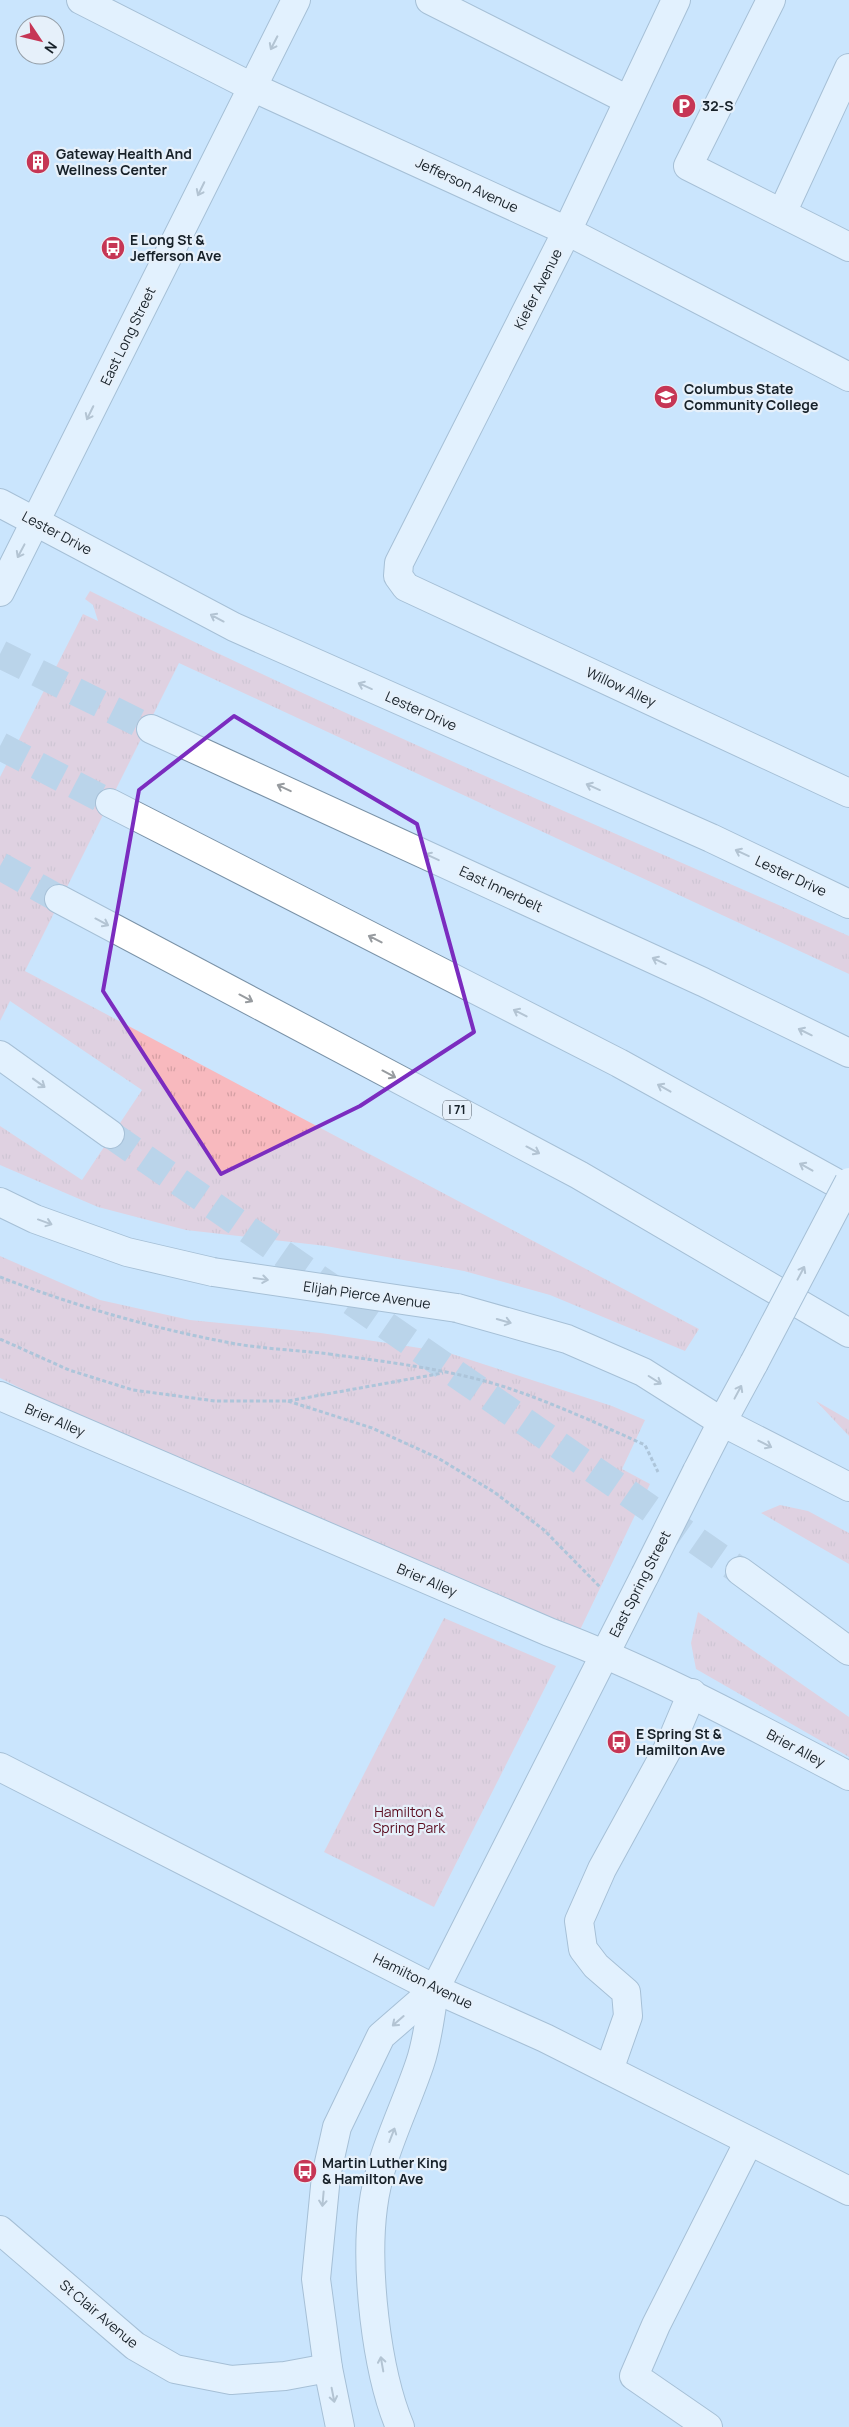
<svg xmlns="http://www.w3.org/2000/svg" width="849" height="2427" viewBox="0 0 849 2427" font-family="Manrope,sans-serif">
	<style>
		.grass { fill: url(#grass-tufts) }
		.lines { fill: none; stroke-linecap: round; stroke-linejoin: round }
		.highway-tunnel { stroke: #a7bed3; stroke-width: 28; stroke-dasharray: 28 14; stroke-linecap: butt }
		.minor-casing { stroke: #7a92a7; stroke-width: 30 }
		.major-casing { stroke: #7a92a7; stroke-width: 30 }
		.highway-casing { stroke: #7a92a7; stroke-width: 30 }
		.path { stroke: #899daf; stroke-width: 3; stroke-dasharray: 4 2.5; stroke-linecap: butt }
		.minor { stroke: #fff; stroke-width: 28 }
		.major { stroke: #fff; stroke-width: 28 }
		.highway { stroke: #fff; stroke-width: 28 }
		.minor-bridge-casing { stroke: #7a92a7; stroke-width: 30; stroke-linecap: butt }
		.major-bridge-casing { stroke: #7a92a7; stroke-width: 30; stroke-linecap: butt }
		.path-bridge { stroke: #899daf; stroke-width: 3; stroke-dasharray: 4 2.5; stroke-linecap: butt }
		.minor-bridge { stroke: #fff; stroke-width: 28 }
		.major-bridge { stroke: #fff; stroke-width: 28 }
		.oneway { stroke: #979b9f }
		.marked { fill: none; stroke: #7b2cbf; stroke-width: 4; stroke-linejoin: round }
		.labels { text-anchor: middle; stroke-width: 4.5; stroke-linejoin: round; paint-order: stroke }
		.shield { fill: #e6f0fa; stroke: #555f68; stroke-width: 1 }
		.shield-label { font-size: 12px; font-weight: bold; fill: #172129 }
		.poi-label { font-size: 14px; font-weight: bold; fill: #172129; stroke: #e6f0fa; text-anchor: start }
		.street-label { font-size: 14px; fill: #172129; stroke: #e6f0fa }
		.park-label { font-size: 14px; fill: #5c0e21; stroke: #e6f0fa }
	</style>
	<defs>
		<pattern id="grass-tufts" width="24" height="20" patternUnits="userSpaceOnUse" patternTransform="scale(1.25)"><rect width="24" height="20" fill="#f8b9be"/><path d="M3 7l-1-3M5 7V3M7 7l1-3M15 17l-1-3M17 17v-4M19 17l1-3" fill="none" stroke="#d49fa3"/></pattern>
	</defs>
	<rect width="100%" height="100%" fill="#cbe5fd"/>
	<g class="grass">
		<path d="M90,591C339,715 594,824 849,936V974L179,663L25,971L699,1329L685,1351L550,1295L464,1271L326,1246L186,1230L98,1207L0,1165V1126L82,1180L142,1090L10,1001L0,1021V777L83,614L98,621L93,605L85,599Z"/>
		<path d="M0,1256L100,1300L190,1320L321,1333L446,1352L612,1406L645,1420L622,1469L650,1484L579,1632L115,1435L0,1378Z"/>
		<path d="M816,1401L849,1420V1436Z"/>
		<path d="M780,1505L808,1511L849,1533V1564L761,1513Z"/>
		<path d="M698,1612L849,1717V1757L696,1669L691,1643Z"/>
		<path d="M444,1618L556,1666L434,1907L324,1852Z"/>
	</g>
	<g class="lines">
		<g class="highway-tunnel">
			<path d="M0,654L151,729"/>
			<path d="M0,746L110,803"/>
			<path d="M0,866L59,899"/>
			<path d="M110,1134L740,1571"/>
		</g>
		<g class="minor-casing">
			<g id="minor">
				<path d="M81,0L252,87L567,231L849,377"/>
				<path d="M430,0L628,100"/>
				<path d="M676,0L567,231L399,563L398,576L406,587L849,793"/>
				<path d="M771,0L688,166L849,247"/>
				<path d="M782,213L849,68"/>
				<path d="M0,503L234,627L711,838L849,904"/>
				<path d="M0,1396L549,1632C653,1671 750,1724 849,1776"/>
				<path d="M697,1471L722,1422"/>
				<path d="M0,1767L435,1989L545,2038L849,2191"/>
				<path d="M609,2070L628,2016L626,1992L596,1966L583,1949L579,1921L602,1869L671,1743L692,1693"/>
				<path d="M0,2230L135,2346L175,2369L231,2380L285,2376L328,2368"/>
				<path d="M340,2427L328,2368L316,2279L326,2176L337,2127L381,2036L435,1989"/>
				<path d="M400,2427C376,2370 365,2268 373,2207C379,2157 404,2111 420,2063C428,2040 430,2013 435,1989L645,1575"/>
				<path d="M708,2427L634,2376L656,2325L749,2141"/>
			</g>
		</g>
		<g class="major-casing">
			<g id="major">
				<path d="M0,592L296,0"/>
				<path d="M0,1202L35,1219L127,1252L213,1272"/>
				<path d="M457,1308L567,1339L643,1372L722,1422L754,1363"/>
			</g>
		</g>
		<g class="highway-casing">
			<g id="highway">
				<path d="M151,729L703,982L849,1053"/>
				<path d="M110,803L619,1063L849,1190"/>
				<path d="M59,899L579,1175L849,1333"/>
				<path d="M0,1055L110,1134"/>
				<path d="M722,1422L849,1487"/>
				<path d="M740,1571L849,1651"/>
			</g>
		</g>
		<g class="path">
			<path d="M0,1277C75,1306 151,1328 231,1343C263,1349 297,1350 329,1354"/>
			<path d="M0,1339L69,1370L133,1390L215,1401H288L443,1373"/>
			<path d="M288,1401L372,1428L438,1458L494,1492L544,1530L600,1587"/>
		</g>
		<use href="#minor" class="minor"/>
		<use href="#major" class="major"/>
		<use href="#highway" class="highway"/>
		<g class="minor-bridge-casing">
			<path id="minor-bridge" d="M645,1575L697,1471"/>
		</g>
		<g class="major-bridge-casing">
			<g id="major-bridge">
				<path d="M213,1272L457,1308"/>
				<path d="M754,1363L849,1182"/>
			</g>
		</g>
		<path class="path-bridge" d="M329,1354C388,1362 448,1369 505,1387C553,1403 599,1424 645,1445L658,1472"/>
		<use href="#minor-bridge" class="minor-bridge"/>
		<use href="#major-bridge" class="major-bridge"/>
	</g>
	<defs><path id="oneway-shaft" d="M-6 0H5M1.5-3L5.5 0L1.5 3" fill="none" stroke-width="1.6" stroke-linecap="round" stroke-linejoin="round" transform="scale(1.25)"/></defs>
	<g class="oneway">
		<use href="#oneway-shaft" transform="translate(274 43) rotate(117)"/>
		<use href="#oneway-shaft" transform="translate(201 189) rotate(116)"/>
		<use href="#oneway-shaft" transform="translate(90 413) rotate(116)"/>
		<use href="#oneway-shaft" transform="translate(21 551) rotate(118)"/>
		<use href="#oneway-shaft" transform="translate(217 618) rotate(-152)"/>
		<use href="#oneway-shaft" transform="translate(365 686) rotate(-156)"/>
		<use href="#oneway-shaft" transform="translate(593 787) rotate(-156)"/>
		<use href="#oneway-shaft" transform="translate(284 788) rotate(-155)"/>
		<use href="#oneway-shaft" transform="translate(742 853) rotate(-155)"/>
		<use href="#oneway-shaft" transform="translate(432 857) rotate(-155)"/>
		<use href="#oneway-shaft" transform="translate(102 922) rotate(28)"/>
		<use href="#oneway-shaft" transform="translate(375 939) rotate(-153)"/>
		<use href="#oneway-shaft" transform="translate(659 961) rotate(-155)"/>
		<use href="#oneway-shaft" transform="translate(246 998) rotate(28)"/>
		<use href="#oneway-shaft" transform="translate(520 1013) rotate(-153)"/>
		<use href="#oneway-shaft" transform="translate(805 1032) rotate(-154)"/>
		<use href="#oneway-shaft" transform="translate(389 1074) rotate(28)"/>
		<use href="#oneway-shaft" transform="translate(39 1083) rotate(36)"/>
		<use href="#oneway-shaft" transform="translate(664 1088) rotate(-151)"/>
		<use href="#oneway-shaft" transform="translate(533 1150) rotate(28)"/>
		<use href="#oneway-shaft" transform="translate(806 1167) rotate(-151)"/>
		<use href="#oneway-shaft" transform="translate(45 1222) rotate(20)"/>
		<use href="#oneway-shaft" transform="translate(801 1273) rotate(-62)"/>
		<use href="#oneway-shaft" transform="translate(261 1279) rotate(8)"/>
		<use href="#oneway-shaft" transform="translate(504 1321) rotate(16)"/>
		<use href="#oneway-shaft" transform="translate(655 1380) rotate(32)"/>
		<use href="#oneway-shaft" transform="translate(738 1392) rotate(-62)"/>
		<use href="#oneway-shaft" transform="translate(765 1444) rotate(27)"/>
		<use href="#oneway-shaft" transform="translate(398 2021) rotate(139)"/>
		<use href="#oneway-shaft" transform="translate(392 2135) rotate(-69)"/>
		<use href="#oneway-shaft" transform="translate(323 2199) rotate(95)"/>
		<use href="#oneway-shaft" transform="translate(382 2364) rotate(-100)"/>
		<use href="#oneway-shaft" transform="translate(333 2395) rotate(79)"/>
	</g>
	<path d="M0 0H849V2427H0ZM234,716L417,824L474,1032L360,1106L221,1174L103,991L139,790Z" fill="#cbe5fd" fill-opacity=".55" fill-rule="evenodd"/>
	<path class="marked" d="M234,716L417,824L474,1032L360,1106L221,1174L103,991L139,790Z"/>
	<defs>
		<g id="parking-disc" transform="scale(1.25)"><circle r="9.5" fill="#c63655" stroke="#e6f0fa"/><path d="M-3.5-5.5H1a3.5 3.5 0 0 1 0 7H-1V5.5H-3.5ZM-1-3.4V-.6H.8a1.4 1.4 0 0 0 0-2.8Z" fill="#fff"/></g>
		<g id="building-disc" transform="scale(1.25)"><circle r="9.5" fill="#c63655" stroke="#e6f0fa"/><path d="M-4-6H4V6H1V3H-1V6H-4ZM-2.5-4.3h1.7v1.8h-1.7ZM.8-4.3h1.7v1.8H.8ZM-2.5-1h1.7V.8h-1.7ZM.8-1h1.7V.8H.8Z" fill="#fff"/></g>
		<g id="bus-disc" transform="scale(1.25)"><circle r="9.5" fill="#c63655" stroke="#e6f0fa"/><path d="M-5-6H5V4H4V6H2V4H-2V6H-4V4H-5ZM-3.5-4V0h7V-4ZM-3.5 1.2v1.5H-2V1.2ZM2 1.2v1.5H3.5V1.2Z" fill="#fff"/></g>
		<g id="university-disc" transform="scale(1.25)"><circle r="9.5" fill="#c63655" stroke="#e6f0fa"/><path d="M0-5L7-2L0 1L-7-2ZM-4 1L0 2.5L4 1V4Q0 6-4 4Z" fill="#fff"/></g>
	</defs>
	<g fill-rule="evenodd">
		<use href="#parking-disc" x="684" y="106"/>
		<use href="#building-disc" x="38" y="162"/>
		<use href="#bus-disc" x="113" y="248"/>
		<use href="#university-disc" x="666" y="397"/>
		<use href="#bus-disc" x="619" y="1742"/>
		<use href="#bus-disc" x="305" y="2171"/>
	</g>
	<g class="labels">
		<rect class="shield" x="443" y="1100.5" width="28" height="19" rx="4"/>
		<g class="shield-label">
			<text x="457" y="1114">I 71</text>
		</g>
		<g class="poi-label">
			<text x="702" y="111">32-S</text>
			<text x="56" y="159">Gateway Health And<tspan x="56" dy="16">Wellness Center</tspan></text>
			<text x="130" y="245">E Long St &amp;<tspan x="130" dy="16">Jefferson Ave</tspan></text>
			<text x="684" y="394">Columbus State<tspan x="684" dy="16">Community College</tspan></text>
			<text x="636" y="1739">E Spring St &amp;<tspan x="636" dy="16">Hamilton Ave</tspan></text>
			<text x="322" y="2168">Martin Luther King<tspan x="322" dy="16">&amp; Hamilton Ave</tspan></text>
		</g>
		<g class="street-label">
			<text transform="translate(467 185) rotate(25)" y="5">Jefferson Avenue</text>
			<text transform="translate(538 289) rotate(-63)" y="5">Kiefer Avenue</text>
			<text transform="translate(128 336) rotate(-64)" y="5">East Long Street</text>
			<text transform="translate(57 533) rotate(28)" y="5">Lester Drive</text>
			<text transform="translate(621 687) rotate(25)" y="5">Willow Alley</text>
			<text transform="translate(421 711) rotate(24)" y="5">Lester Drive</text>
			<text transform="translate(791 876) rotate(25)" y="5">Lester Drive</text>
			<text transform="translate(501 889) rotate(25)" y="5">East Innerbelt</text>
			<text transform="translate(367 1295) rotate(8)" y="5">Elijah Pierce Avenue</text>
			<text transform="translate(55 1420) rotate(23)" y="5">Brier Alley</text>
			<text transform="translate(427 1580) rotate(23)" y="5">Brier Alley</text>
			<text transform="translate(640 1584) rotate(-63)" y="5">East Spring Street</text>
			<text transform="translate(796 1748) rotate(28)" y="5">Brier Alley</text>
			<text transform="translate(423 1981) rotate(26)" y="5">Hamilton Avenue</text>
			<text transform="translate(99 2314) rotate(40)" y="5">St Clair Avenue</text>
		</g>
		<g class="park-label">
			<text x="409" y="1817">Hamilton &amp;<tspan x="409" dy="16">Spring Park</tspan></text>
		</g>
	</g>
	<g transform="translate(40 40) rotate(125)"><circle r="24" fill="#e6f0fa" stroke="#939da6"/>
	<path d="M0-4L9 19L0 12L-9 19Z" fill="#c63655"/>
	<text y="-8" font-size="14" font-weight="bold" text-anchor="middle" fill="#172129">N</text>
	</g>
</svg>
